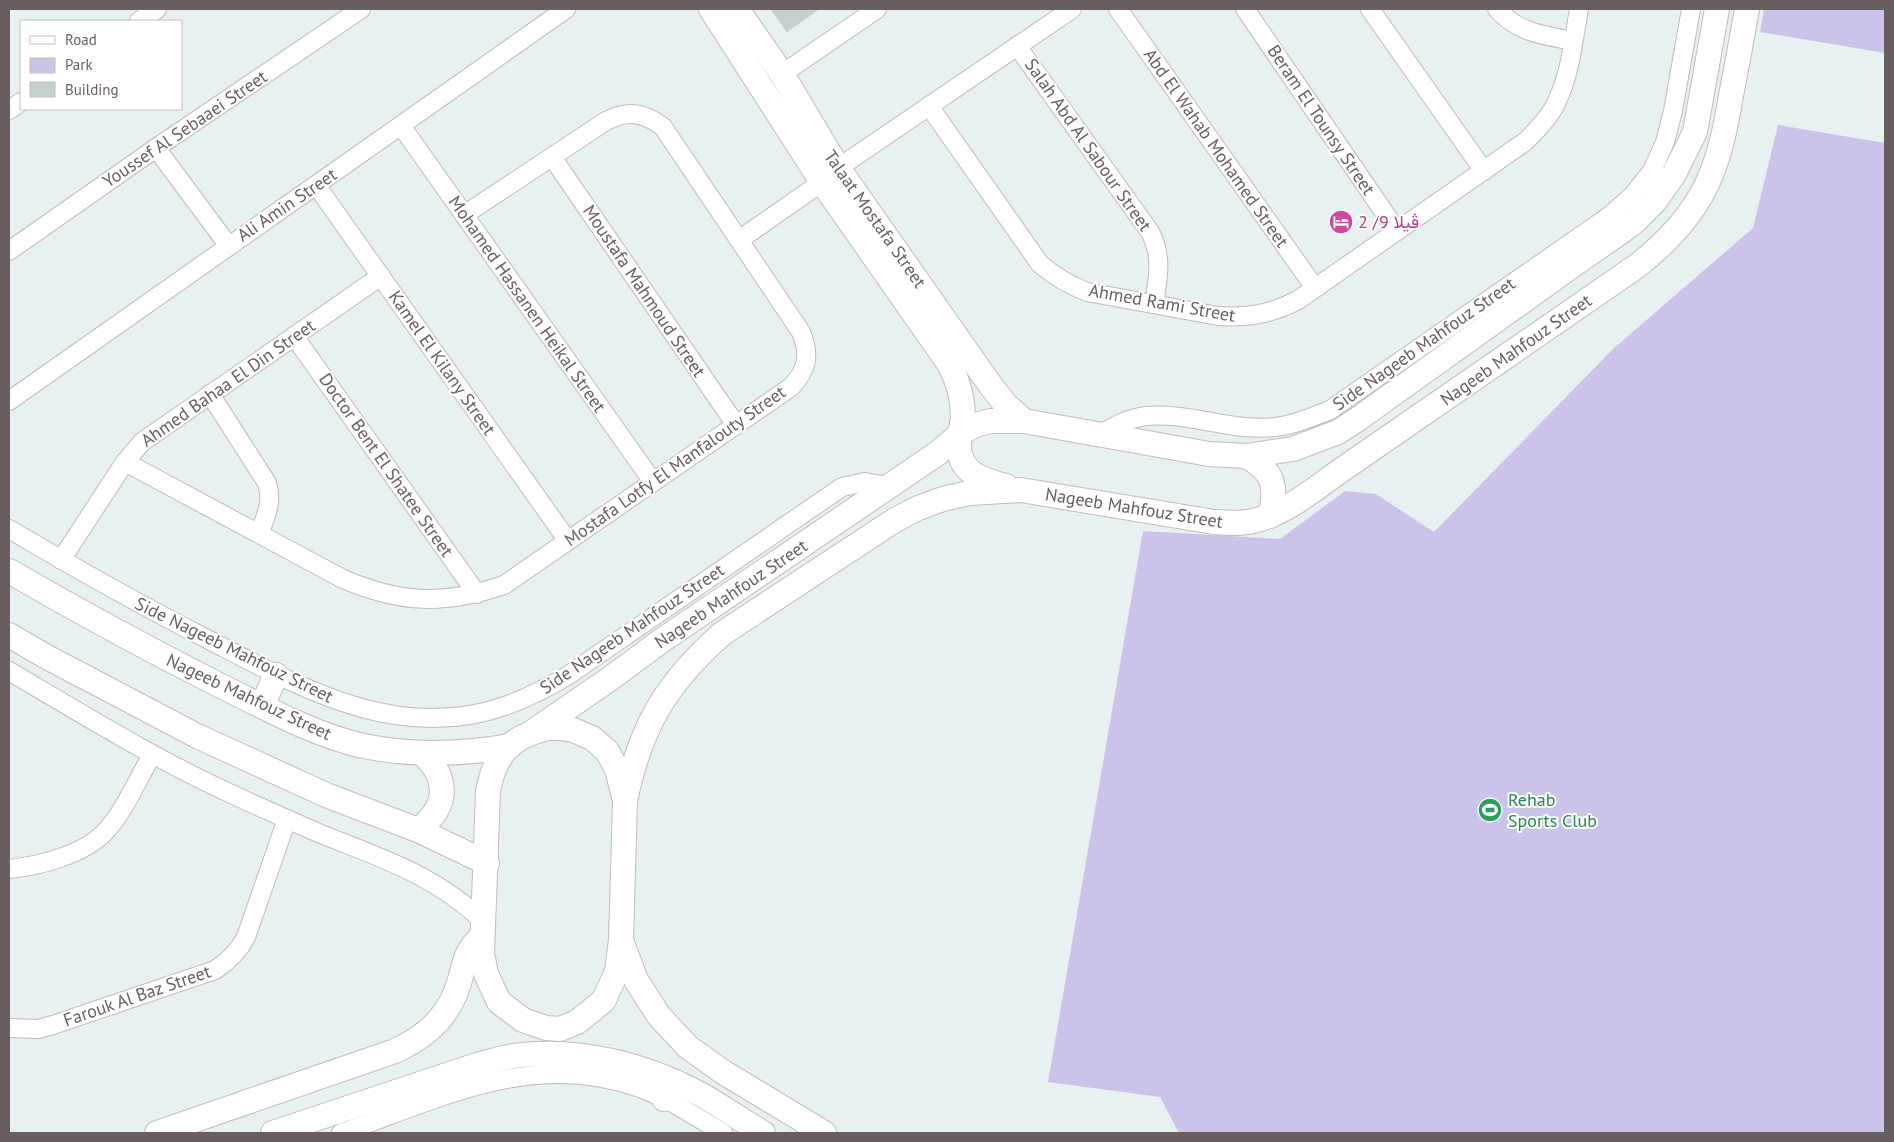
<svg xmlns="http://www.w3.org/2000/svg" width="1894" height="1142" viewBox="0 0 1894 1142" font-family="'PT Sans',Vazirmatn,sans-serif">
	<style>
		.green { fill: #cbc3e9 }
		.building { fill: #c5cfcd; stroke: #c5d6d4 }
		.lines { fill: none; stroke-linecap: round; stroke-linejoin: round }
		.street-casing { stroke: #c1b9ba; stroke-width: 20 }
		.secondary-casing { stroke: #c3babc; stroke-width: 26 }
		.street { stroke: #fff; stroke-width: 18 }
		.secondary { stroke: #fff; stroke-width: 24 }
		.labels { text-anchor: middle; stroke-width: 4; stroke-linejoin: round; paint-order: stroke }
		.street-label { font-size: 18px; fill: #685e60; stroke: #fff }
		.hotel-label { font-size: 18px; fill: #b23c85; stroke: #fff; text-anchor: start }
		.leisure-label { font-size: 18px; fill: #27864d; stroke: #fff; text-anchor: start }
	</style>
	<rect width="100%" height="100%" fill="#e7f1f1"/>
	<g class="green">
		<path d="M1764,9H1885V53L1760,32Z"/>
		<path d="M1778,125L1885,143V1133H1179L1160,1097L1048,1082L1143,531L1280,539L1345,491L1376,494L1434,532L1613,349L1753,228Z"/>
	</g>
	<path class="building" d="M771,9H819L787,32Z"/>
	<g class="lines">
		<g class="street-casing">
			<g id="street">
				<path d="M1118,9L1315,288"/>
				<path d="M1245,9L1397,231"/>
				<path d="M1370,9L1484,171"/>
				<path d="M1497,9C1518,33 1543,35 1573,41"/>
				<path d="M139,21L157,9"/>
				<path d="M1017,46L1150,232C1163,256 1158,278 1154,304"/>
				<path d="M782,74L877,9"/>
				<path d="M929,106L1040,264C1054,276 1069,285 1087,292L1218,316C1248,318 1271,314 1298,300L1526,141C1536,131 1546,121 1553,109C1570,79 1573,42 1579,9"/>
				<path d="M9,110L21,102"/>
				<path d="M402,127L653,482"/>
				<path d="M156,148L228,245"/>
				<path d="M552,157L736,425"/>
				<path d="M838,168L1072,9"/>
				<path d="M316,185L568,541"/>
				<path d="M739,240L822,182"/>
				<path d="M9,251L156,148L361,9"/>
				<path d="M294,336L477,594"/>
				<path d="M210,394L267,483C273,502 266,516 259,534"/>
				<path d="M9,401C194,269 381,141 566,9"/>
				<path d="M1100,434C1115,426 1129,418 1146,416C1189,412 1232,432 1275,427C1294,425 1312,417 1330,410L1608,217L1632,196L1652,171L1665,142L1673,111L1691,9"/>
				<path d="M125,462L343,579C402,604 444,605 504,585L791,387C808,369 810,355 801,332L663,127C643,112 628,110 606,121L464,215"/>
				<path d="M9,529C75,568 142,606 211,641C304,689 398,743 505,706C527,698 547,688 567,676L842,487L865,482L888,486"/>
				<path d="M61,560L125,462L142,442L381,276"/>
				<path d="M9,671C84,715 158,761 238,797C266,810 293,822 321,834C381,858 435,875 483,921"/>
				<path d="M9,869C39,866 82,855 104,833C125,811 137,780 152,755"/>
				<path d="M9,1028L38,1029L53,1025L215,970C229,961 238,952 246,937L287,819"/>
				<path d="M341,1133C440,1099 533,1049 640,1088C670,1099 696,1117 723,1133"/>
			</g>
		</g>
		<g class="secondary-casing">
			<g id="secondary">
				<path d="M711,9L822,182L950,365C958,381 963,398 963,417C962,426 959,435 959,444C958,473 983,480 1006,486"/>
				<path d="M737,9L782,74L838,168L991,386L1006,405L1024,421"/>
				<path d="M1246,456C1273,470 1278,487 1270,516"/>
				<path d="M9,571C78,611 148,649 219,685C264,707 310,733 359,745C409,756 459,755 510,746"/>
				<path d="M9,635L45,656L197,736L326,795L418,830L487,863"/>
				<path d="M262,706L276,675"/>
				<path d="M553,727L573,730L592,738L607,751L617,769L625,801L621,940L617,971L604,1000L591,1011L577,1022L560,1029L546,1028L523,1020L499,1002L486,974L482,953L488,792C495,751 513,735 553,727Z"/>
				<path d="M534,731L611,678L661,641L938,453L961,433L975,425L991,421H1024L1209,454L1246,456L1293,449L1338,432L1358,419L1576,263L1615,236L1633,223L1655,201L1674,174L1695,132L1717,9"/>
				<path d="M625,801C640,727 666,683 723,633L895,520L918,508L943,499L969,493L1021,490L1214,522C1227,523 1240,524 1253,521C1285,514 1313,490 1340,471L1637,266C1665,244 1690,219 1706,186C1720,157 1726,126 1731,95C1737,66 1742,37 1747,9"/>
				<path d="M418,830C448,807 450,779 422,753"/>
				<path d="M622,943L636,980L659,1016L688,1047L723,1072L824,1133"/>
				<path d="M664,1099L673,1081"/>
				<path d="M157,1133L395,1051C421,1039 444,1022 455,994C466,968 460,957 482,936"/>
				<path d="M273,1133L477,1065C492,1061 507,1056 522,1055C583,1049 645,1065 698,1093C720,1105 741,1120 763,1133"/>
			</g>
		</g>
		<use href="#street" class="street"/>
		<use href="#secondary" class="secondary"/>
	</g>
	<defs>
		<g id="hotel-disc" transform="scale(1.25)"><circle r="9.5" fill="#d1479c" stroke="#fff"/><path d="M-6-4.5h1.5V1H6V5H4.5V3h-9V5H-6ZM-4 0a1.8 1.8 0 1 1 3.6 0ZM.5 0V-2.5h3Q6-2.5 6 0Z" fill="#fff"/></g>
		<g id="stadium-disc" transform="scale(1.25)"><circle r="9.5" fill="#2e9e5b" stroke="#fff"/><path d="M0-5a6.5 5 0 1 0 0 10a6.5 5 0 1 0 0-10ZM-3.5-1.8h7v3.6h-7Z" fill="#fff"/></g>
	</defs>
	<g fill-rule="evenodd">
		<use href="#hotel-disc" x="1341" y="222"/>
		<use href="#stadium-disc" x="1490" y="810"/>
	</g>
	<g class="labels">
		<g class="street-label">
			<text transform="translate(1321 120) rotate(56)" y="6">Beram El Tounsy Street</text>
			<text transform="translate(185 129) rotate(-34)" y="6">Youssef Al Sebaaei Street</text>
			<text transform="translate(1088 145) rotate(55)" y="6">Salah Abd Al Sabour Street</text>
			<text transform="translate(1216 148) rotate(55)" y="6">Abd El Wahab Mohamed Street</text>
			<text transform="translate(287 205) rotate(-34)" y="6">Ali Amin Street</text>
			<text transform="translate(875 219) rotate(55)" y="6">Talaat Mostafa Street</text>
			<text transform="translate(644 291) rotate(56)" y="6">Moustafa Mahmoud Street</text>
			<text transform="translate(1162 303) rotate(10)" y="6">Ahmed Rami Street</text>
			<text transform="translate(527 304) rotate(55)" y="6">Mohamed Hassanen Heikal Street</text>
			<text transform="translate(1424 344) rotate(-35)" y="6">Side Nageeb Mahfouz Street</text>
			<text transform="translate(1516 350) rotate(-35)" y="6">Nageeb Mahfouz Street</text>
			<text transform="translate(442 363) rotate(55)" y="6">Kamel El Kilany Street</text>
			<text transform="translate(228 383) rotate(-35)" y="6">Ahmed Bahaa El Din Street</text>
			<text transform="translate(386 465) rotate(55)" y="6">Doctor Bent El Shatee Street</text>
			<text transform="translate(675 466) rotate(-35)" y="6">Mostafa Lotfy El Manfalouty Street</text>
			<text transform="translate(1134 508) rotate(9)" y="6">Nageeb Mahfouz Street</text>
			<text transform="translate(731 594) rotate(-34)" y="6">Nageeb Mahfouz Street</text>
			<text transform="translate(632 629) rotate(-34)" y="6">Side Nageeb Mahfouz Street</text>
			<text transform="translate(234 650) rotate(26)" y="6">Side Nageeb Mahfouz Street</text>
			<text transform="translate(249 697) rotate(25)" y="6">Nageeb Mahfouz Street</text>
			<text transform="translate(137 996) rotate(-19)" y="6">Farouk Al Baz Street</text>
		</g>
		<g class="hotel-label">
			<text x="1358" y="228">ڤيلا 9/ 2</text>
		</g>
		<g class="leisure-label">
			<text x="1508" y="806">Rehab<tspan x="1508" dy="21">Sports Club</tspan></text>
		</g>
	</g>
	<rect width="1894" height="1142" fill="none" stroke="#685e60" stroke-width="20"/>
	<rect x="20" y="20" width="162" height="90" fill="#ffffff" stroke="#c3bfbf"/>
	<rect x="30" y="36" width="25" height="8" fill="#ffffff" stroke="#c3bfbf"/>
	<text x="65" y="45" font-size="15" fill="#685e60">Road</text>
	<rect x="30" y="58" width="25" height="15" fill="#cbc3e9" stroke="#c3bfbf"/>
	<text x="65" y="70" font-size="15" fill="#685e60">Park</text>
	<rect x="30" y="82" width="25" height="15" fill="#c5cfcd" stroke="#c3bfbf"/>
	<text x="65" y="95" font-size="15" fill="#685e60">Building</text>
</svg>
